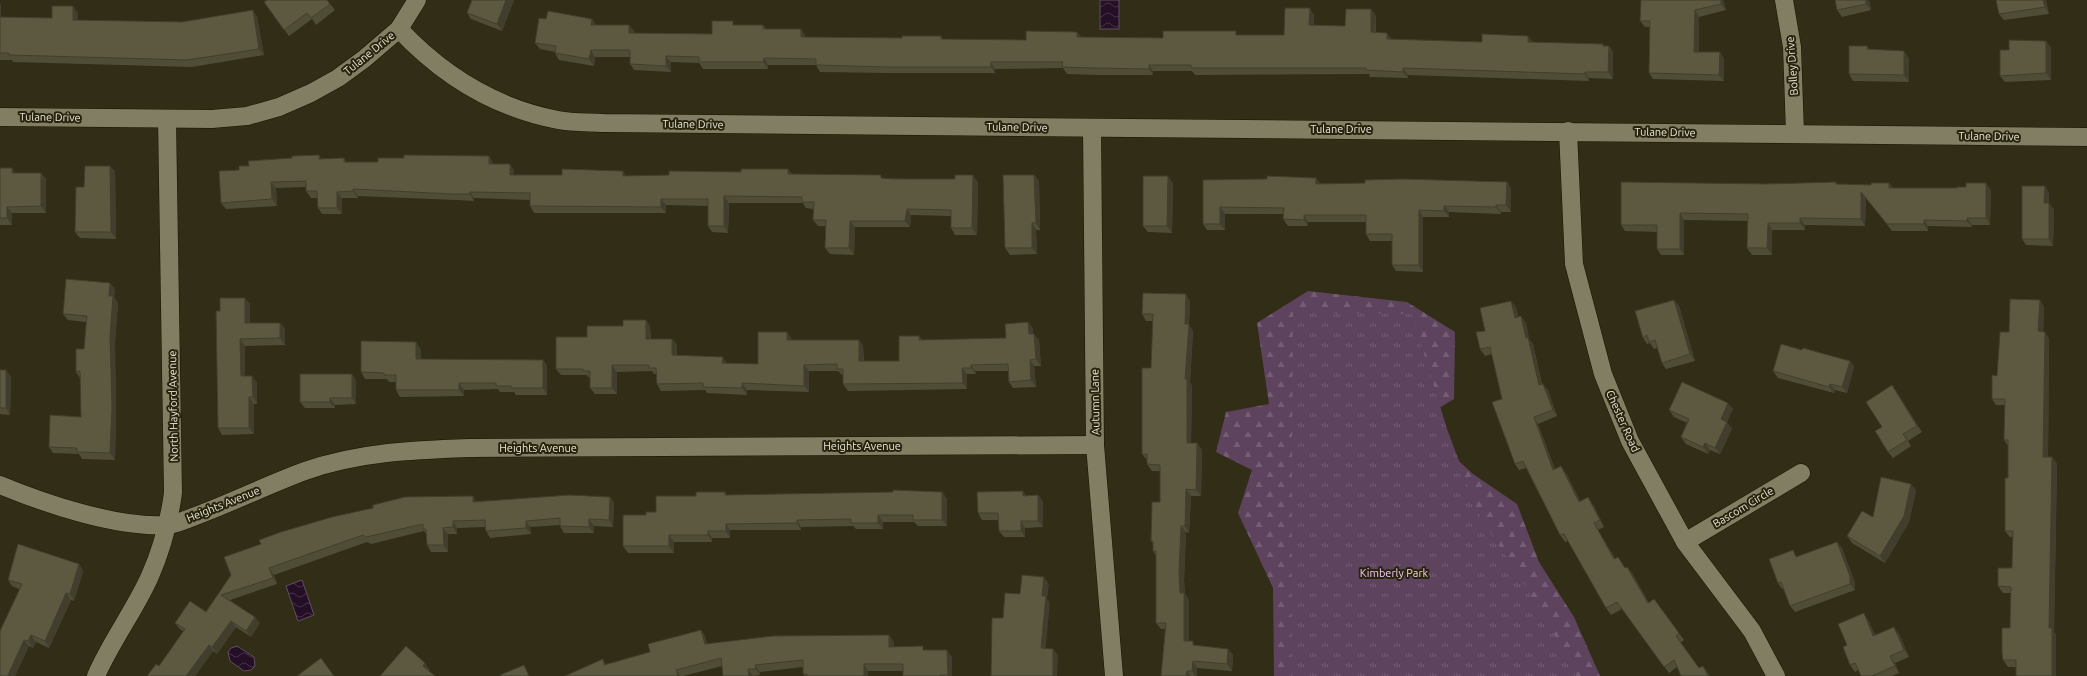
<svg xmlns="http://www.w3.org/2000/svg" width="2087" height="676" viewBox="0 0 2087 676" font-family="Ubuntu,sans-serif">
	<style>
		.forest { fill: url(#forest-firs) }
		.park { fill: url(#park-tufts) }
		.water { fill: url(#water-waves); stroke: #60505c }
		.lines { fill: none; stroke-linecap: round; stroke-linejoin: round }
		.minor-casing { stroke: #191501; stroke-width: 19 }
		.minor { stroke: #817e63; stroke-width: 18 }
		.wall { fill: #504d37 }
		.shaded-wall { fill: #413e2d }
		.building { fill: #5d5940; stroke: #413e2d }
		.labels { text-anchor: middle; stroke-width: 4; stroke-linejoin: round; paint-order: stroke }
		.street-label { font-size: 11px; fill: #e9e7d9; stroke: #27230c }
		.park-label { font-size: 11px; fill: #facafc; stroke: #27230c }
	</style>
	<defs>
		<pattern id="forest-firs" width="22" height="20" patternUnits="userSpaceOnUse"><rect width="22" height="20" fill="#5d435e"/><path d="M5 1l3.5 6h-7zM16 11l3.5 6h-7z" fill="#745e74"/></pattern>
		<pattern id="park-tufts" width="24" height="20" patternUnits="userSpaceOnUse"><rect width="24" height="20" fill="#5d435e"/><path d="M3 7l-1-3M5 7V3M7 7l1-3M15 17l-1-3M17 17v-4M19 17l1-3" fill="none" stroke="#745e74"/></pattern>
		<pattern id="water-waves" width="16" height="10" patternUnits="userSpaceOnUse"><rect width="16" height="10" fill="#250f27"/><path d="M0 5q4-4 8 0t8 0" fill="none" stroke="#453246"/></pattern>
	</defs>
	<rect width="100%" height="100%" fill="#312d16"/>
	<path class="forest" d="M1308,291L1407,302L1455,332L1454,399L1416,422L1473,474L1517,504L1539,562L1574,617L1600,676H1274L1273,588L1238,513L1252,470L1216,452L1226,412L1269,404L1257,323Z"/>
	<path class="park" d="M1293,312L1412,314L1447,429L1480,517L1538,605L1577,676H1290Z"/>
	<g class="water">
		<rect x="1100" y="0" width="19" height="29"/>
		<path d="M302,580L314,615L298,621L286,586Z"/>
		<path d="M237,646L254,657L255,666L251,670L244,671L230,661L228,652L231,648Z"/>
	</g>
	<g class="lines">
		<g class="minor-casing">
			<g id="minor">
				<path d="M1784,0L1792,47L1795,133"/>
				<path d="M399,29C442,75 496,108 558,120C573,123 589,122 604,123L2087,137"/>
				<path d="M0,117L212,119L247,116L279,107L311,93L338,78L364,59L399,29L417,0"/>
				<path d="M1092,128L1095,445L1114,676"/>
				<path d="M1568,131L1574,264L1603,374L1630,441L1685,542L1752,631L1776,676"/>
				<path d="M0,485C46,504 117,528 167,525C175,525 185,520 193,517C231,503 267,485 305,471C359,452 413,450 469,448L1095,445"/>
				<path d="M1685,542L1801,473"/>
				<path d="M96,676C111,641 135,610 150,576C162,549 169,522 173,493L167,119"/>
			</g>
		</g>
		<use href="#minor" class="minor"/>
	</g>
	<g class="wall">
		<path d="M327,0L335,10L316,25L312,19L289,36L264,2Z"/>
		<path d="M472,0H514L502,31L471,19L467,13Z"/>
		<path d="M1723,0L1726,10L1699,17V52L1724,58V81L1653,79L1649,73L1650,27H1645L1640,21Z"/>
		<path d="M1869,0L1871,10L1842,17L1837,10Z"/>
		<path d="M2046,0L2049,14L2004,20L1999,14Z"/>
		<path d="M0,4L1,6V17L52,18L78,13L77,20L182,22L253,10L257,17L264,55L192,67L13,62L12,60H0Z"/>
		<path d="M1371,9L1376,16V32L1392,40L1482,42H1532L1603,44L1604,46H1609L1613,52V79L1589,78V81L1408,75V78L1370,77L1369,74L1195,75L1192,71H1153V75H1097L1067,74L1063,68L995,69V73H889L820,72L816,65H768V69H703L699,63L671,62V72L634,70L630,64V57H595L594,66L559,60L555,53V52L540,49L535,43L546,19H592L596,25H629L634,31V33L712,34L736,25H763L766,29L805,35V37L902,38L941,36L943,39L1026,40L1077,32L1081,37L1163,38L1238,35H1284L1314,15V25L1345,26Z"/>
		<path d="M2046,41L2051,48V80L2005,82L2000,76L2009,50Z"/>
		<path d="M1867,46L1869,49L1909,58V82L1853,81L1849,74Z"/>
		<path d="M319,155L321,159L344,158L346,162H378L404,158L489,156L493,163V164L514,170V175L626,176L669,175L788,169L792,174L978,182L977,235H955L951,228V216L911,215L910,227H855L854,255L830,254L825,248L826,226H818L813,220V209L806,208L803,203H729L728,233L712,232L708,226V206L666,205V213H534L530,206V200L474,198V201L456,200L358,196V198H342V214H322L318,208L317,198H311L306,191V187L276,188L277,206L226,209L221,203L239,170L249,166L292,158Z"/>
		<path d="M110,166L115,172L116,239L80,238L75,232L84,187Z"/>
		<path d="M0,168H12L15,173H41L46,179V213H12V225H0Z"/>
		<path d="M1034,175L1039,181L1040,230H1036L1037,254L1010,255L1005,248Z"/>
		<path d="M1316,178L1320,184L1511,188V212H1501V214L1449,212V217H1423V272L1396,271L1392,265V241H1370L1366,234V222H1308V226H1288L1283,219L1284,214H1225V230H1207L1203,224V180Z"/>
		<path d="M1173,183L1172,233L1148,232L1143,226Z"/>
		<path d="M1889,183L1893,188L1991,190L1990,225H1972V227L1928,226V231H1892L1866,198L1865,226L1805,225V230H1772V255H1752L1747,248L1748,221L1684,220V255H1661L1657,249V232L1625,231L1621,225L1767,184H1838L1871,185Z"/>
		<path d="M2045,186L2049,193V203L2054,210L2053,246L2026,245L2022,239Z"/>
		<path d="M115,289L114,297L118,303L115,343L116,413L115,460L82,459L79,454L53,453L49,447L81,417L80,378L76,372L84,349L86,322L68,320L63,314Z"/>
		<path d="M245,298L250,304V323H280L285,329V345L245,346V376L257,382V404H254V434L222,435L218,428L220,311Z"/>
		<path d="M1674,300L1679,306L1695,361L1666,369L1662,363L1657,348L1654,349L1650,343L1647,344L1643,338Z"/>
		<path d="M2040,300L2044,307L2043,332L2049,338L2048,457H2052L2057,464L2054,632L2056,635L2016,667H2008L2003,660L2010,628L2011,593H2003L1998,586L2012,568L2013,537H2010L2005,531L2008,478V446L2004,440L2005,405H1996L1992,399L1997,376Z"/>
		<path d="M1190,301L1189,325L1193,331L1190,383L1192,386L1191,443H1197L1202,450L1201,496H1191L1189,533L1186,532L1184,580L1185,594L1189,600V641L1196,646L1228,649L1233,655L1232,671L1197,668V676H1161L1165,629H1161L1156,623V556L1153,551V544L1151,541L1160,502V471H1152L1147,464V460L1142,454L1151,368L1153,321H1146L1142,314Z"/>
		<path d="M1516,307L1518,317L1526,323L1529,339L1533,344L1542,384L1548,390L1557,416L1538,424L1555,469L1566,473L1580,501L1593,504L1604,527L1598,530L1615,558L1622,563L1625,568L1627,567L1632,573L1649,603L1654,599L1684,640L1680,643L1699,668L1703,666L1708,673L1677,667L1669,673L1622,609L1611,615L1606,608L1568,541L1565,542L1560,535L1526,468L1519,470L1515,464L1502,399L1492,354L1485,356L1480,349L1485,331Z"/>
		<path d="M646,320L650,326L651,339H672L677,345V356L727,363L758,364L792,339V340H859L863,346L864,361H899L919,336L922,340L1006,338L1028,322L1033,329V334L1039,340L1041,366H1034L1036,387L1013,388L1009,382L1008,371H975L976,374H967V389L848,391L843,384V375H842L838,371H809V392L747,390V395L707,393L705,390L661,391L657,384L656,374H654L652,371L617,372V394H595L590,388V377H588L587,375H561L556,369L587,337Z"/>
		<path d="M421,349V359L543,360L547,366V395H516L514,392H500L498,389L464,390V396L400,397L396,390V382H389L387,379H365L361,372Z"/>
		<path d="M1802,350L1850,361L1854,367L1847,393L1835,390L1834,393L1778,378L1773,371Z"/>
		<path d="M0,370H6L11,377L10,415L0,414Z"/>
		<path d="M356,380V404L335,405V408H305L300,402Z"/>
		<path d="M1892,385L1922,432L1908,441L1911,446L1893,458L1888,452Z"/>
		<path d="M1733,409L1727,422L1732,429L1720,454L1710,450L1708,454L1686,444L1681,437L1687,423L1674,417L1669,410Z"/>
		<path d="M1916,490L1909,522L1885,563L1852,543L1847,536L1873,517Z"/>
		<path d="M725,492L727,495L942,492L947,499V526H918L914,522H883V529H856L853,526L801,527V530H730V538H712V542H674V553H628L623,546L646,515L656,512L696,496Z"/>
		<path d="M1038,495L1043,502V527L1025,528V537H1004L999,531L998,520H982L978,513L1026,496Z"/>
		<path d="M610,497L614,503L613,527L594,526V533H564L560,526V525L530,527L531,534L490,538L486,531L485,527L457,528V534H448V552H431L427,545L426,534L424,531L371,544L367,542L274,575L277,584L230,600L260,623L251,637L236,627L217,654L213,651L195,676H147L159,666L184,632L180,629L175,623L206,612L231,575L476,501Z"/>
		<path d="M1837,542L1842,548L1855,583V590L1795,612L1790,606L1784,589H1782L1778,583L1798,556Z"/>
		<path d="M79,564L83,571L74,601L71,600L49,648L36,642L33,648L29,646L15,676H0L19,589L12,586L8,580Z"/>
		<path d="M1868,620L1875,635L1899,634L1909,657L1895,663L1899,673L1892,676H1861L1858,670L1855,672L1850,665L1847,645Z"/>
		<path d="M701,630L705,636L707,644L889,635L894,642V647L925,650L952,657V676H903V671H868V676H805L803,674V667L760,672V675L753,676L722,666L683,676H565L603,659L606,665L650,652Z"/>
	</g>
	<g class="shaded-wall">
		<path d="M506,0H514L502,31L497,24Z"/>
		<path d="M1721,0H1723L1726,10L1721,4Z"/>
		<path d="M1866,0H1869L1871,10L1866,4Z"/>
		<path d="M2043,0H2046L2049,14L2045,7Z"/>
		<path d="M0,4L1,6V24L0,22Z"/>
		<path d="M73,6L78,13L77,26L73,20Z"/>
		<path d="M1310,8L1314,15V31L1309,25Z"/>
		<path d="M1371,9L1376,16L1375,39L1371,32Z"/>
		<path d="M253,10L257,17L264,55L259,49Z"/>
		<path d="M1695,10L1699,17V58L1694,52Z"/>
		<path d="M592,19L596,25H591Z"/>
		<path d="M629,25L634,31V40L629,33Z"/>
		<path d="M801,29L805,35V44L801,37Z"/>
		<path d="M1077,32L1082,38L1077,37Z"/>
		<path d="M1387,33L1392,39V46L1387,39Z"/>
		<path d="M1528,36L1533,42H1528Z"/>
		<path d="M2046,41L2051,48V80L2046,73Z"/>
		<path d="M1609,46L1613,52V79L1608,72Z"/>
		<path d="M591,50L595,57L594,66L589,59Z"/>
		<path d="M1904,51L1909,58V82L1904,75Z"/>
		<path d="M1720,52L1724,58V81L1719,75Z"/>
		<path d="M666,56L671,62V72L666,66Z"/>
		<path d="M764,58L768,65V69L763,62Z"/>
		<path d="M991,62L995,69V73L991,67Z"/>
		<path d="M1149,65L1153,71V75L1149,69Z"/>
		<path d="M1403,68L1408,75V78L1403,72Z"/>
		<path d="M1585,72L1589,78V81L1585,74Z"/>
		<path d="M489,156L493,163V170L489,164Z"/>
		<path d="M510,164L514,170V181L510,175Z"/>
		<path d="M110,166L115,172L116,239L111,232Z"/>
		<path d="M12,168L16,175L12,173Z"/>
		<path d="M788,169L793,176L788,174Z"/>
		<path d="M623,171L628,178L623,176Z"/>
		<path d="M41,173L46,179V213L41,206Z"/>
		<path d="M973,175L978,182L977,235L972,228Z"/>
		<path d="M1034,175L1039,181L1040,230L1036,223Z"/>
		<path d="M1168,176L1173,183L1172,233L1167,226Z"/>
		<path d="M1316,178L1321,184H1316Z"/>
		<path d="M271,182L276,188L277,206L272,199Z"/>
		<path d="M1507,182L1511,188V212L1506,205Z"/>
		<path d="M1889,183L1894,189L1889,188Z"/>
		<path d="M1986,183L1991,190L1990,225L1986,218Z"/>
		<path d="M2045,186L2049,193V210L2044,203Z"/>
		<path d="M353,189L358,196V198L353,191Z"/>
		<path d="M337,192L342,198V214L337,208Z"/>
		<path d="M470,192L474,198V201L470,194Z"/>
		<path d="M1861,192L1866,198L1865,226L1861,219Z"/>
		<path d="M724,196L729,203L728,233L724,226Z"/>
		<path d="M661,199L666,205V213L661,207Z"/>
		<path d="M2049,203L2054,210L2053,246L2049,239Z"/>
		<path d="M1496,205L1501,212V214L1496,207Z"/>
		<path d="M1444,206L1449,212V217L1444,211Z"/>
		<path d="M7,207L12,213V225L7,218Z"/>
		<path d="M1220,207L1225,214V230L1220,224Z"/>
		<path d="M907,209L911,215L910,227L905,221Z"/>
		<path d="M1419,210L1423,217V272L1419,265Z"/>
		<path d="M1680,213L1684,220V255L1680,249Z"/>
		<path d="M1304,215L1308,222V226L1304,220Z"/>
		<path d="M1800,218L1805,225V230L1800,223Z"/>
		<path d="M1967,218L1972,225V227L1967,221Z"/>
		<path d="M1924,220L1928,226V231L1924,224Z"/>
		<path d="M850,221L855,227L854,255L849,248Z"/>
		<path d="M1032,223L1036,230L1037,254L1032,248Z"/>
		<path d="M1768,223L1772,230V255L1767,248Z"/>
		<path d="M110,283L115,289L114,297L118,303L115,343L116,413L115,460L110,453L109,296Z"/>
		<path d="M1186,294L1190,301L1189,325L1193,331L1190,383L1192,386L1191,450L1187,443L1185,324Z"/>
		<path d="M245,298L250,304V329L245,323Z"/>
		<path d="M1674,300L1679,306L1695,361L1690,354Z"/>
		<path d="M2040,300L2044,307L2043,338L2038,331Z"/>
		<path d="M1511,301L1516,307L1520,324L1515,318Z"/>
		<path d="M1521,316L1526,323L1529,339L1533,344L1543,392L1539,385L1526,338Z"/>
		<path d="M646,320L650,326L651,346L646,339Z"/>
		<path d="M1028,322L1033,329V341L1029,334Z"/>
		<path d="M280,323L285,329V345L280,338Z"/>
		<path d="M787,332L792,339V346L787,340Z"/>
		<path d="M2045,332L2049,338L2048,464L2043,457Z"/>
		<path d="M1034,334L1039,340L1041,366L1036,359Z"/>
		<path d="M240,339L245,346V382L241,376Z"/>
		<path d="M672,339L677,345V362L672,355Z"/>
		<path d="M859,340L863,346L864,368L859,361Z"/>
		<path d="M416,342L421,349V366L416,359Z"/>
		<path d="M723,357L727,364L722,363Z"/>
		<path d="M543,360L547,366V395L543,388Z"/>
		<path d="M1030,360L1034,366L1036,387L1031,380Z"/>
		<path d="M1850,361L1854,367L1847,393L1842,387Z"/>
		<path d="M612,365L617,372V394L612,388Z"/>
		<path d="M804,365L809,371V392L804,386Z"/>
		<path d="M971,365L975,371L976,374L971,368Z"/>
		<path d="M962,368L967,374V389L963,383Z"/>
		<path d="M6,370L11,377L10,415L6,408Z"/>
		<path d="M352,374L356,380V404L352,398Z"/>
		<path d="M252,376L257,382V404L253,397Z"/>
		<path d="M459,383L464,390V396L459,390Z"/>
		<path d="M742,383L747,390V395L742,388Z"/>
		<path d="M1543,384L1548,390L1557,416L1553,410Z"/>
		<path d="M1830,384L1835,390L1834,393L1829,387Z"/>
		<path d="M1892,385L1897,392L1922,432L1917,426Z"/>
		<path d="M249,397L254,404V434L249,428Z"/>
		<path d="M330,398L335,405V408L330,402Z"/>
		<path d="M1728,403L1733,409L1727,422L1732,429L1720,454L1715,448L1721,419Z"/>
		<path d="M1534,417L1538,424L1558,477L1553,470Z"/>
		<path d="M1197,443L1202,450L1201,496L1196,490Z"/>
		<path d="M1705,443L1710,450L1708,454L1703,447Z"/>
		<path d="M2052,457L2057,464L2054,632L2056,635V676H2052L2049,628Z"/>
		<path d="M1561,466L1566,473L1584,508L1579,502Z"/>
		<path d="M1911,484L1916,490L1909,522L1885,563L1880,556Z"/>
		<path d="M1186,489L1191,496L1189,533L1185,526Z"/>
		<path d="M1023,491L1028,498L1023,496Z"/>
		<path d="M942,492L947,499V526L942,520Z"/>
		<path d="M1038,495L1043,502V527L1038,521Z"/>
		<path d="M473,496L477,503L473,502Z"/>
		<path d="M610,497L614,503L613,527L609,520Z"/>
		<path d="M1588,497L1593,504L1604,527L1600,520Z"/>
		<path d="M878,515L883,522V529L878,523Z"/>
		<path d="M589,519L594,526V533L589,527Z"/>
		<path d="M797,520L801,527V530L797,523Z"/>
		<path d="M453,521L457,528V534L453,527Z"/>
		<path d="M526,521L530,527L531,534L526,528Z"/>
		<path d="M1021,521L1025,528V537L1021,531Z"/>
		<path d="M1594,523L1598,530L1619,565L1614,559Z"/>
		<path d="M726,524L730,530V538L726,531Z"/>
		<path d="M1181,526L1186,532L1184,580L1185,594L1189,600V647L1184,641L1180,593L1179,573Z"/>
		<path d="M443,528L448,534V552L444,545Z"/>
		<path d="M708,531L712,538V542L708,535Z"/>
		<path d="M669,535L674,542V553L669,546Z"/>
		<path d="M1837,542L1842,548L1855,583V590L1850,584Z"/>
		<path d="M79,564L83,571L74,601L70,594Z"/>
		<path d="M1627,567L1632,573L1653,610L1648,603Z"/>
		<path d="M269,568L274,575L277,584L273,578Z"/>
		<path d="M1044,577L1049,584L1047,599L1050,603L1045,655L1041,648L1042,596Z"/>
		<path d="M66,593L71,600L49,648L45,641Z"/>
		<path d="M1864,613L1868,620L1878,643L1873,636Z"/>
		<path d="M255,617L260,623L251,637L246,631Z"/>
		<path d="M231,621L236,627L217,654L212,647Z"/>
		<path d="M1894,627L1899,634L1909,657L1904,650Z"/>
		<path d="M701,630L705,636L709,651L705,644Z"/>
		<path d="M31,635L36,642L33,648L28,641Z"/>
		<path d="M889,635L894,642V654L889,647Z"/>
		<path d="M24,640L29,646L15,676H8V675Z"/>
		<path d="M209,645L213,651L195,676H186Z"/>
		<path d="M1053,649L1058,655L1057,676H1053Z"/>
		<path d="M1228,649L1233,655L1232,671L1227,664Z"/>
		<path d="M947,650L952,657V676H948V675Z"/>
		<path d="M1890,656L1895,663L1899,673L1895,666Z"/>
		<path d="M1193,661L1197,668V676H1195L1192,671Z"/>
		<path d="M425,663L430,670L428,672L423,666Z"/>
		<path d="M864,664L868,671V676H864Z"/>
		<path d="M755,665L760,672V675L756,669Z"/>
		<path d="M1703,666L1708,673L1710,676H1708Z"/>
		<path d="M748,669L753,676H749Z"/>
		<path d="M676,670L680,676H678Z"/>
		<path d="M1187,671L1190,676H1186Z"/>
	</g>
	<g class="building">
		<path d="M267,0H327L330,4L311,18L307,13L284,30L264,2Z"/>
		<path d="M472,0H506L497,24L467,13Z"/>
		<path d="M1641,0H1721V4L1695,10L1694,52H1720L1719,75L1649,73L1650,21H1640Z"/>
		<path d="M1835,0H1866V4L1837,10Z"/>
		<path d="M1996,0H2043L2045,7L1999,14Z"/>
		<path d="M52,6H73V20L182,22L253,10L259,49L187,60L9,55V53H0V17L52,18Z"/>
		<path d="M1285,8H1310L1309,25L1345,26L1346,9H1371V32L1387,33V39L1482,42V34L1528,36V42L1603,44V46H1609L1608,72H1585V74L1403,68V72L1366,70V68H1191V65H1149V69L1092,68L1062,67L1063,62H991V67H885L816,65V59L764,58L763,62H699V57L666,56V66L630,64V50H591L589,59L555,53L556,46L535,43L539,18L546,19L548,11L592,19L591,25H629V33L712,34V21H733V25H763V29H801V37L902,38V36H941V39L1026,40V31L1077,32V37L1163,38V31H1236V35H1284Z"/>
		<path d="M2009,40L2046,41V73L2000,76V50H2009Z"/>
		<path d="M1849,46H1867V49L1904,51V75L1849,74Z"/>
		<path d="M319,155V159L344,158V162H378V158H404V155L489,156V164H510V175H562V169L623,171V176L669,175V171L741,172V169H788V174L881,175V178L892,179H955V175H973L972,228H951V210L907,209L905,221H850L849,248H825L826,220H813L814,202H802V197L724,196V226H708V199H661V207L530,206V193L470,192V194H452L353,189V191L337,192V208H318L317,191H306V181L271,182L272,199L221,203L219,171L239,170V166H249L248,161L292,158V156Z"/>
		<path d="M85,166H110L111,232H75L76,187H84Z"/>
		<path d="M0,168H12V173H41V206L7,207V218H0Z"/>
		<path d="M1003,175H1034L1036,223H1032V248H1005Z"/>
		<path d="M1143,176H1168L1167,226H1143Z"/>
		<path d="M1267,176L1316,178V184L1365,183V180L1403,179L1507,182L1506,205H1496V207L1444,206V211L1419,210V265H1392V234H1366V215H1304V220L1283,219L1284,208L1220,207V224H1203V180L1267,179Z"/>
		<path d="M1621,182L1767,184L1836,182V184L1871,185V183H1889V188H1957V187H1966V183H1986V218H1967V221L1924,220V224H1887L1861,192V219L1800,218V223H1768L1767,248H1747L1748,214L1680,213V249H1657V225H1621Z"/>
		<path d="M2022,186H2045L2044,203H2049V239H2022Z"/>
		<path d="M66,279L110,283L109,296H113L110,336L112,407L110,453L77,452V448L49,447L50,415L81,417L80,371L76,372V349H84L87,316L63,314Z"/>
		<path d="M1143,293L1186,294L1185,324H1189L1185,379H1187V443H1197L1196,490L1186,489L1185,526H1181L1179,573L1180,593H1184V641H1193V645L1228,649L1227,664L1193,661L1192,671H1187L1186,676H1161L1166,623H1156V551H1153V541H1151L1152,502H1160V465L1147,464V454H1142V368H1151L1153,314H1142Z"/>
		<path d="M220,298H245V323H280V338L240,339L241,376H252L253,397H249V428H218L216,311H220Z"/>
		<path d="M2010,299L2040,300L2038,331L2045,332L2043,457H2052L2049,628H2052V676H2016V660H2003L2002,652V628H2010L2011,587L1998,586V568H2012L2013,531H2005V478H2008V440H2004L2005,399H1992V375L1997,376L2000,332H2009Z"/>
		<path d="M1674,300L1690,354L1662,363L1655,340L1649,342L1647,335L1643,338L1635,311Z"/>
		<path d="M1511,301L1515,318L1521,316L1526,338L1528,337L1539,385L1543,384L1553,410L1534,417L1553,470L1561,466L1579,502L1588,497L1600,520L1594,523L1614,559L1618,557L1625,568L1627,567L1648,603L1654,599L1679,633L1676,636L1699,668L1703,666L1708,676H1681L1674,660L1664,667L1617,602L1606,608L1564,534L1560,535L1523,461L1515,464L1492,402L1502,399L1490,347L1480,349L1476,332L1485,331L1480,308Z"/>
		<path d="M623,320H646V339H672V355L723,357L722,363L758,364V332H787V340H859V361H899V336H919V340L1006,338L1005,324L1028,322L1029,334H1034L1036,359L1030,360L1031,380L1009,382L1008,364L971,365V368H962L963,383L843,384V369H837V364L804,365V386L742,383V388L703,387V383L657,384L656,368H649V365H612V388H590V371H583V369H556V337H587V326H623Z"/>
		<path d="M361,341L416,342V359L543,360V388H511V386H496V383H459V390H396V375H384V373L361,372Z"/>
		<path d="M1781,344L1802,350L1803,348L1850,361L1842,387L1830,384L1829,387L1773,371Z"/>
		<rect x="0" y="370" width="6" height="38"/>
		<path d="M300,374H352V398H330V402H300Z"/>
		<path d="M1682,382L1728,403L1721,419L1727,422L1715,448L1705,443L1703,447L1681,437L1689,419L1669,410Z"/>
		<path d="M1892,385L1917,426L1903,434L1907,440L1888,452L1875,431L1882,427L1866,402Z"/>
		<path d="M1881,477L1911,484L1904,516L1880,556L1847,536L1862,511L1873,517Z"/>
		<path d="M893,490L942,492V520H913V515H878V523H851V519L797,520V523L726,524V531H708V535H669V546H623V515H646V512H656V496H696V492H725V495L893,492Z"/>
		<path d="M1023,491V496L1038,495V521H1021V531H999L998,513H978L977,492Z"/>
		<path d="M569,495L610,497L609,520L589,519V527L560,526V518L526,521V528L486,531L485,520L453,521V527L443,528L444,545H427L426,529H423V524L366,537L363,535L269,568L273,578L221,595L255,617L246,631L231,621L212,647L209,645L186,676H147L156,664L159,666L185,629L175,623L190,601L206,612L231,575L224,557L261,544L259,540L281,532L332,517L373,508V505L405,497L473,496V502Z"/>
		<path d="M1837,542L1850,576V584L1790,606L1781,582L1778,583L1769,559L1793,550L1796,557Z"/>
		<path d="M18,544L79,564L70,594L66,593L45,641L31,635L28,641L24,640L8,675L10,676H0V631L22,584L8,580Z"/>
		<path d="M1022,575L1044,577L1042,596H1046L1041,648L1053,649V676H991L992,618H1003L1005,593L1020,594Z"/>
		<path d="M1864,613L1873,636L1894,627L1904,650L1890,656L1895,666L1872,676H1861L1855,663L1850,665L1843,647L1847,645L1838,624Z"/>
		<path d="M701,630L705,644L773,636L889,635V647L923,646V650H947L948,675H940V676H903V664H864V676H807V674H803V660L755,665L756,669H748L749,676H723L721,658L676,670L678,676H565L603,659L604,665L650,652L648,644Z"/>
		<path d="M406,646L425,663L423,666L435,676H380Z"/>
		<path d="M321,658L334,676H297Z"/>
		<path d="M524,665L529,676H501L500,675Z"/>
	</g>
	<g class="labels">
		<g class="street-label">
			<text transform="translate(369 53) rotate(-39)" y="4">Tulane Drive</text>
			<text transform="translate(1792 66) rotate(-94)" y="4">Bolley Drive</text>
			<text transform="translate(50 117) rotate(1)" y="4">Tulane Drive</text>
			<text transform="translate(693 124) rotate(1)" y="4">Tulane Drive</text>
			<text transform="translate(1017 127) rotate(1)" y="4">Tulane Drive</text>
			<text x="1341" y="133">Tulane Drive</text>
			<text transform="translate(1665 132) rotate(1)" y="4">Tulane Drive</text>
			<text transform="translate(1989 136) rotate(1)" y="4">Tulane Drive</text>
			<text transform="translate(1095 402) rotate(-91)" y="4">Autumn Lane</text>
			<text transform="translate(173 406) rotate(-91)" y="4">North Hayford Avenue</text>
			<text transform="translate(1623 421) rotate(66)" y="4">Chester Road</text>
			<text x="862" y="450">Heights Avenue</text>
			<text x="538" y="452">Heights Avenue</text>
			<text transform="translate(223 504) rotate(-22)" y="4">Heights Avenue</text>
			<text transform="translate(1743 507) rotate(-31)" y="4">Bascom Circle</text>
		</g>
		<g class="park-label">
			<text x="1394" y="577">Kimberly Park</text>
		</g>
	</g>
</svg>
